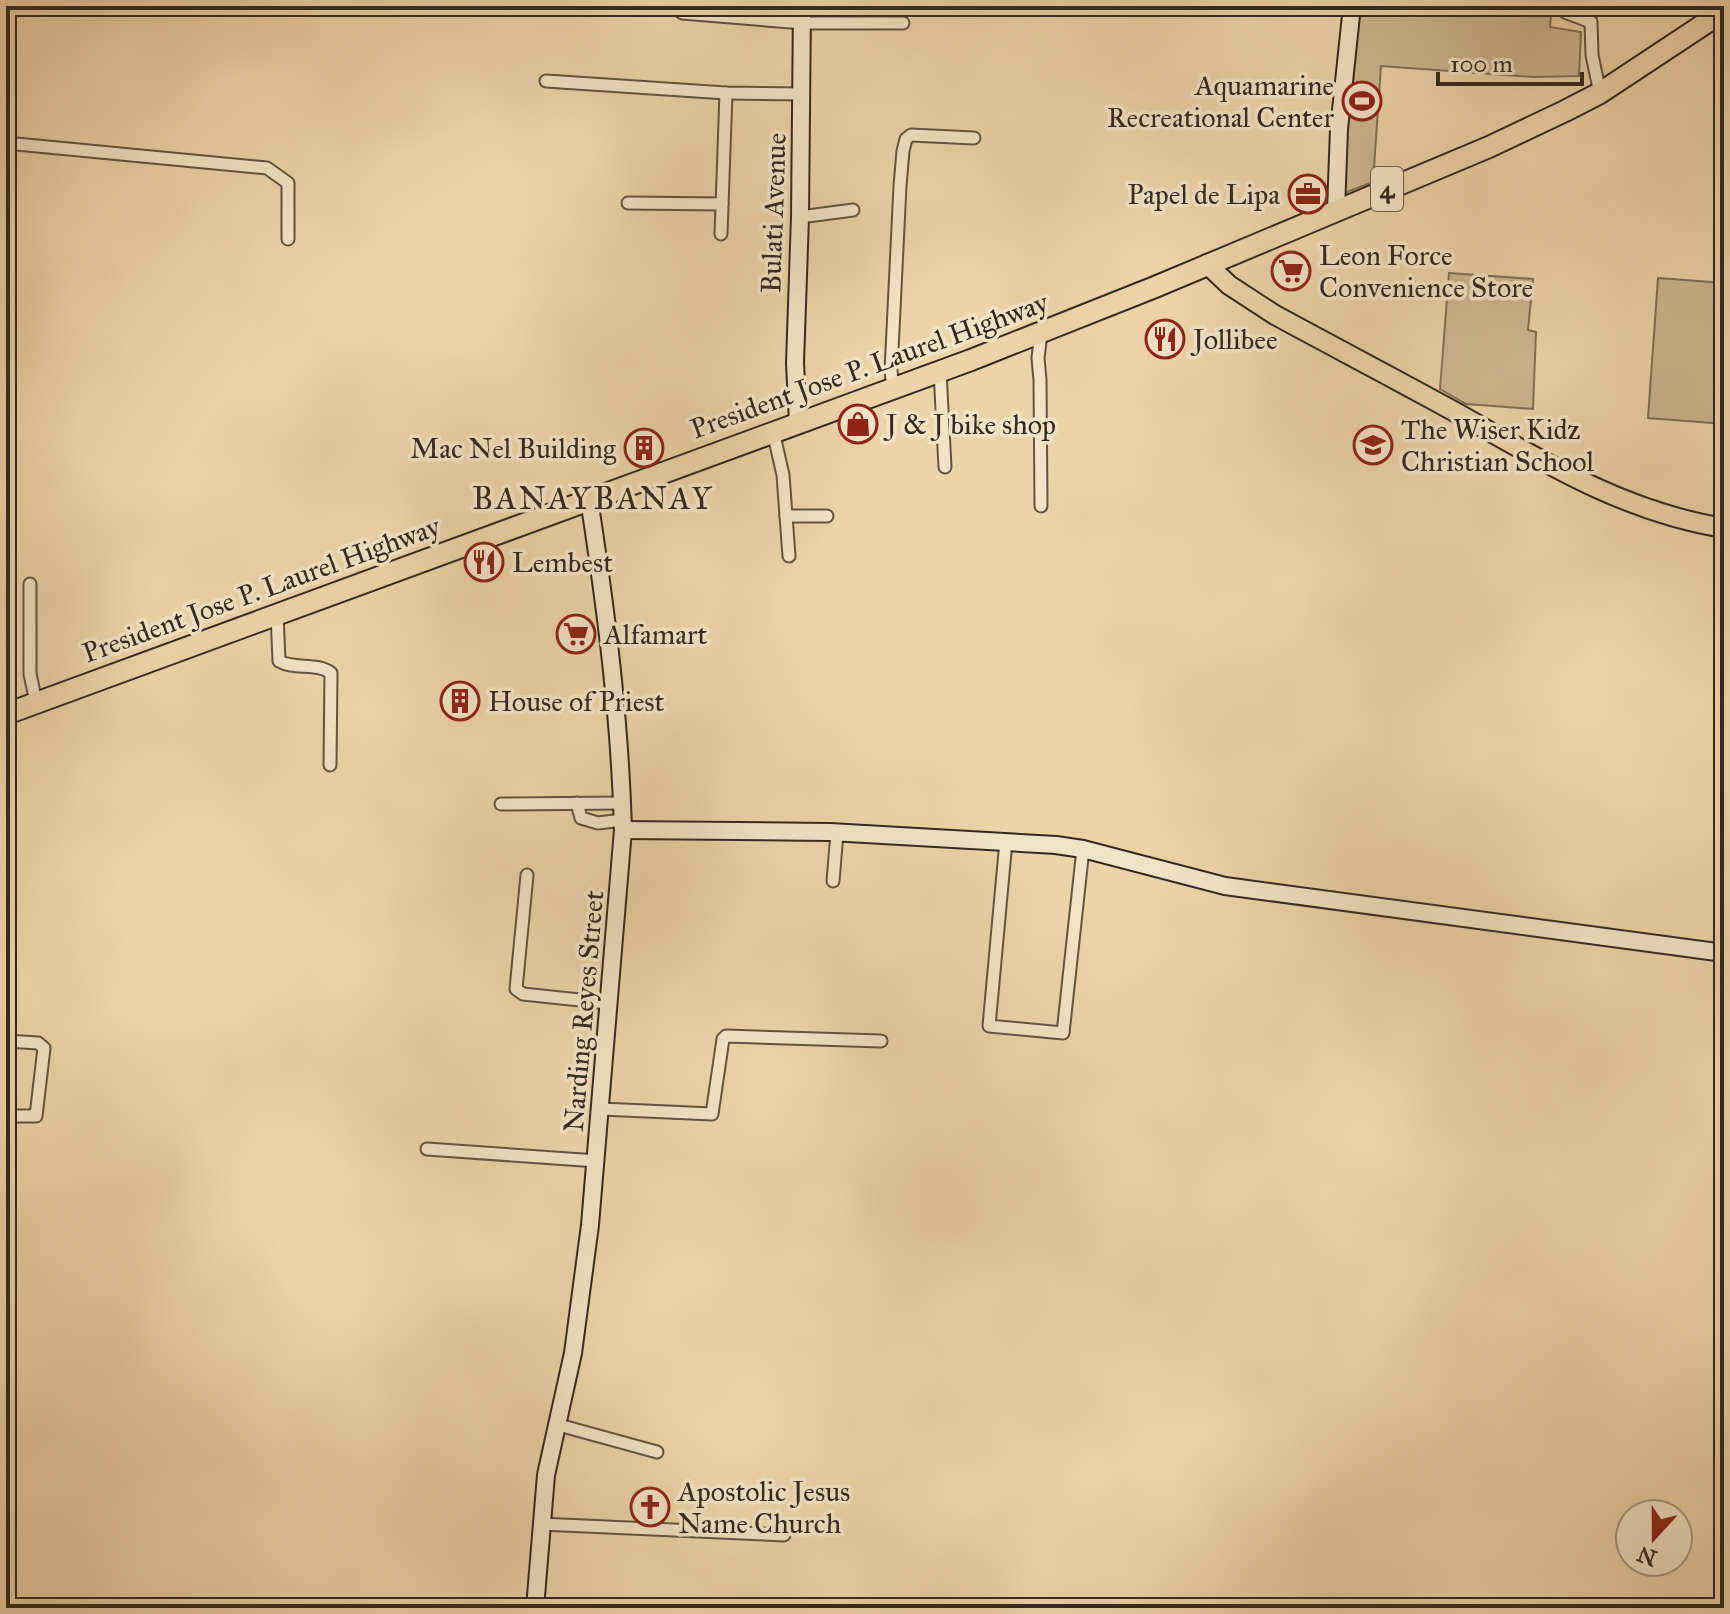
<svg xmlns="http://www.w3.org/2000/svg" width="1730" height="1614" viewBox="0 0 1730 1614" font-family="'IM FELL Great Primer',serif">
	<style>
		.green { fill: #ceb791; stroke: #817059; stroke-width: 2 }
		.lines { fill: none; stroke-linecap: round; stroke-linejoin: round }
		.street-casing { stroke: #625443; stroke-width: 15 }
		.secondary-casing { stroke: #342921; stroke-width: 20 }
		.primary-casing { stroke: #342921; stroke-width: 22 }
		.highway-casing { stroke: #342921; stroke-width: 24 }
		.street { stroke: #f3e3c6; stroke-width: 11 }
		.secondary { stroke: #f3e3c6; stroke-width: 16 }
		.primary { stroke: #edd4a8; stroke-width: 18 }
		.highway { stroke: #edd4a8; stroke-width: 20 }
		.labels { text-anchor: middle; stroke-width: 7; stroke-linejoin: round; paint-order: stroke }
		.shield { fill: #f3e3c6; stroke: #6d6152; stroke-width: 2 }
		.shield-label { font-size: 26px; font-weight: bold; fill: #342921 }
		.poi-label { font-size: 28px; fill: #342921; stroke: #f3e3c6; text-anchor: start }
		.street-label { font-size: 28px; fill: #342921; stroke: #f3e3c6 }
		.quarter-label { font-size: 32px; letter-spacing: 2px; fill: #342921; stroke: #f3e3c6 }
	</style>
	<rect width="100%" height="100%" fill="#edd4a8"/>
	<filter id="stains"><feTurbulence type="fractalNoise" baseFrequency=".0025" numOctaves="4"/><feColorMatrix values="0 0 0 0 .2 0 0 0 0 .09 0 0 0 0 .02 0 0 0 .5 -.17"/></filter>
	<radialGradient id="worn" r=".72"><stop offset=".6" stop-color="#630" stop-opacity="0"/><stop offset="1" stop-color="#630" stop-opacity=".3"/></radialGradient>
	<g class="green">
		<path d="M1355,6H1552L1550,27L1581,32L1579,76L1533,77L1381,66L1373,182L1339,195Z"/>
		<path d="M1449,273L1533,279L1528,330L1536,332L1533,409L1466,404L1440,389Z"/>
		<path d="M1658,278L1724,283V424L1648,418Z"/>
	</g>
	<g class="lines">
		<g class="street-casing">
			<g id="street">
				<path d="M1560,6L1565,12L1591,22L1592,55L1600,93"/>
				<path d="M682,13L803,23H903"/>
				<path d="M546,81L726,93L802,94"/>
				<path d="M6,143L267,168L288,183V239"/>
				<path d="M628,203L722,204"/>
				<path d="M800,217L853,210"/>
				<path d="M721,234L726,93"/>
				<path d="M940,371L945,467"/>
				<path d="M893,388L891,371L900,186L903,151L906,139L911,135L974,138"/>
				<path d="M773,431L783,475L786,516H827"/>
				<path d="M1041,506L1040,380L1038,358L1041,333"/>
				<path d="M786,516L789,556"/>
				<path d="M30,584V674L36,702"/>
				<path d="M277,613L279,661C294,670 317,662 331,673L330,765"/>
				<path d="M577,803L581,818L598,823L623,820"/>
				<path d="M501,804L622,803"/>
				<path d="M1006,841L989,1026L1063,1033L1083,849"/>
				<path d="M527,875L516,989L523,994L608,1003"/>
				<path d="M833,881L837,833"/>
				<path d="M6,1041L38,1043L44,1048L36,1116H6"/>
				<path d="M601,1109L712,1114L723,1039L726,1036L881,1041"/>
				<path d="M427,1149L597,1161"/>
				<path d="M555,1424L657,1452"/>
				<path d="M540,1524L784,1535"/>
			</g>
		</g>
		<g class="secondary-casing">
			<g id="secondary">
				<path d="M1336,210L1339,129L1352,6"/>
				<path d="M798,422L795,363L800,217L802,6"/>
				<path d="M623,830L830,832L1056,845L1083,849L1225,886L1724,953"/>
				<path d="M535,1608L546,1475L573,1353L590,1225L623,830C620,719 606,609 589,499"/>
			</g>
		</g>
		<g class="primary-casing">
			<path id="primary" d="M1207,264L1229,285L1275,315C1336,348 1397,380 1457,413C1544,462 1624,512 1724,528"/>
		</g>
		<g class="highway-casing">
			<path id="highway" d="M6,714L971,360L1155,287L1489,147L1565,111L1600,93L1724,11"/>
		</g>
		<use href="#street" class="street"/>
		<use href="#secondary" class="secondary"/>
		<use href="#primary" class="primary"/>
		<use href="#highway" class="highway"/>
	</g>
	<defs>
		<g id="stadium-ring" transform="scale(2)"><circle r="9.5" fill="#f3e3c6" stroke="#8f2418" stroke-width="1.5"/><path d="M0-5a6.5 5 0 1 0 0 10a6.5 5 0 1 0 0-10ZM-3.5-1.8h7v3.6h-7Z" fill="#8f2418"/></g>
		<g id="office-ring" transform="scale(2)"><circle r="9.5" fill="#f3e3c6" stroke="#8f2418" stroke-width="1.5"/><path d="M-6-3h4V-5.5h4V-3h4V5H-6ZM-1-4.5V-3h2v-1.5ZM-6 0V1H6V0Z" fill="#8f2418"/></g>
		<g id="supermarket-ring" transform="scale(2)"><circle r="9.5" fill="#f3e3c6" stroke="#8f2418" stroke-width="1.5"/><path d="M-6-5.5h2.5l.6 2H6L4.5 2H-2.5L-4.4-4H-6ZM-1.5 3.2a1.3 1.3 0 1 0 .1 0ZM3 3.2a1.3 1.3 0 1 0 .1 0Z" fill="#8f2418"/></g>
		<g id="restaurant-ring" transform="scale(2)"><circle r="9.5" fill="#f3e3c6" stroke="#8f2418" stroke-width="1.5"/><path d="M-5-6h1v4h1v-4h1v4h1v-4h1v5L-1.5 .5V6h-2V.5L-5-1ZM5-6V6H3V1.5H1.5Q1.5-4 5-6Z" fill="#8f2418"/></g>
		<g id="shop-ring" transform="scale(2)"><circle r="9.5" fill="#f3e3c6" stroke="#8f2418" stroke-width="1.5"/><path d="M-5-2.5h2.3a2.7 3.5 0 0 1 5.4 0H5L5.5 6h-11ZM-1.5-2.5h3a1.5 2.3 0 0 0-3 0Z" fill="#8f2418"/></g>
		<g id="school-ring" transform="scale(2)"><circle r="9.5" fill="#f3e3c6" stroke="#8f2418" stroke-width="1.5"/><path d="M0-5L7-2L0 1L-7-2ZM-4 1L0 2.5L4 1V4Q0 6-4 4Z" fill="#8f2418"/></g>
		<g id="building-ring" transform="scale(2)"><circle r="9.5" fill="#f3e3c6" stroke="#8f2418" stroke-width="1.5"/><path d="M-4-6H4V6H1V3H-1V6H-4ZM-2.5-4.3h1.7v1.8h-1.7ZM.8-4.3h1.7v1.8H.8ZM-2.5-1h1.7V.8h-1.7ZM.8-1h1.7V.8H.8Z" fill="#8f2418"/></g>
		<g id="church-ring" transform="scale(2)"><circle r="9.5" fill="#f3e3c6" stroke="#8f2418" stroke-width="1.5"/><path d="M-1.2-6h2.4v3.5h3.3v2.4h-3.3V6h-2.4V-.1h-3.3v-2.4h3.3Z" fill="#8f2418"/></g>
	</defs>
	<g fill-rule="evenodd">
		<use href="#stadium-ring" x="1362" y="101"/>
		<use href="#office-ring" x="1308" y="194"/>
		<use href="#supermarket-ring" x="1291" y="271"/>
		<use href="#restaurant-ring" x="1165" y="339"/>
		<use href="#shop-ring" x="858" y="424"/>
		<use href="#school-ring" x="1373" y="445"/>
		<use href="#building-ring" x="644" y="448"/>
		<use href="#restaurant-ring" x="484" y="562"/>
		<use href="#supermarket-ring" x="576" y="634"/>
		<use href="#building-ring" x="460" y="701"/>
		<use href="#church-ring" x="650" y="1507"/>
	</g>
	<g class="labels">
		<rect class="shield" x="1371" y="167" width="32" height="44" rx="6"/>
		<g class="shield-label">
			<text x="1387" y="198">4</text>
		</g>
		<g class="poi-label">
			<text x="1334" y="95" text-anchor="end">Aquamarine<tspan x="1334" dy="32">Recreational Center</tspan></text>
			<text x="1280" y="204" text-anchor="end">Papel de Lipa</text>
			<text x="1319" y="265">Leon Force<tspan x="1319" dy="32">Convenience Store</tspan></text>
			<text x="1193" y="349">Jollibee</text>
			<text x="886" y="434">J &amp; J bike shop</text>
			<text x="1401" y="439">The Wiser Kidz<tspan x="1401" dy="32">Christian School</tspan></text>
			<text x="616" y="458" text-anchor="end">Mac Nel Building</text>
			<text x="512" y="572">Lembest</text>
			<text x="604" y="644">Alfamart</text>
			<text x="488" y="711">House of Priest</text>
			<text x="678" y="1501">Apostolic Jesus<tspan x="678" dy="32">Name Church</tspan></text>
		</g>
		<g class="street-label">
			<text transform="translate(773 213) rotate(-88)" y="10">Bulati Avenue</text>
			<text transform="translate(869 365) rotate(-20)" y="10">President Jose P. Laurel Highway</text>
			<text transform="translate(261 589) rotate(-20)" y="10">President Jose P. Laurel Highway</text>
			<text transform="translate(583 1011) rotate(-85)" y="10">Narding Reyes Street</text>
		</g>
		<g class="quarter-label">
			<text x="593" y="509">BANAYBANAY</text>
		</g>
	</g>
	<rect width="1730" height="1614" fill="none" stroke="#edd4a8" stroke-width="32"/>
	<rect x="8" y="8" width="1714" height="1598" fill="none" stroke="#342921" stroke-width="4"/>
	<rect x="16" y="16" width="1698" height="1582" fill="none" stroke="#342921" stroke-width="2"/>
	<g transform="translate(1654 1538) rotate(201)"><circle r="38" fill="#f3e3c6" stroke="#a79984" stroke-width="2"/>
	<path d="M0-6L14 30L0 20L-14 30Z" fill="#8f2418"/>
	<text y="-12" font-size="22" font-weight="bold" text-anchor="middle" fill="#342921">N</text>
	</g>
	<path d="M1438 72v12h144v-12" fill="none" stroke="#342921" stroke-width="4"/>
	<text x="1450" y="72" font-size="24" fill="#342921" stroke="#f3e3c6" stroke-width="6" paint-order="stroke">100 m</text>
	<rect width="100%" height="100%" filter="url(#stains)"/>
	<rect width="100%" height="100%" fill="url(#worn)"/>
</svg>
